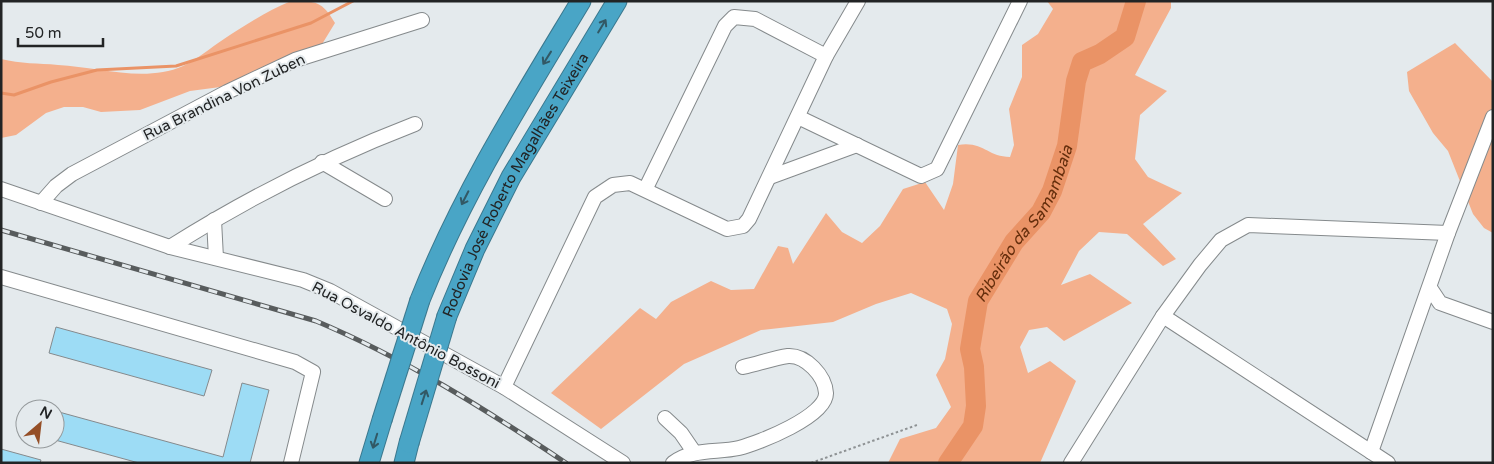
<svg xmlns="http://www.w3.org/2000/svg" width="1494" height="464" viewBox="0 0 1494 464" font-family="'Varela Round',sans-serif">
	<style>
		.green { fill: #f4b08d }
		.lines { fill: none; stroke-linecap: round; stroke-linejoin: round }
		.stream { stroke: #ea9366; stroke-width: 3 }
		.river { stroke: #ea9366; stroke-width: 20 }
		.building { fill: #9ddcf5; stroke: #858a8d }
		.minor-casing { stroke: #858a8c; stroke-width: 16 }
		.highway-casing { stroke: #3b788e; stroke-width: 21 }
		.path { stroke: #8e9294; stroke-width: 2; stroke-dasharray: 2.5 2.5; stroke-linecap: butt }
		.minor { stroke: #fff; stroke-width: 14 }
		.highway { stroke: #49a5c6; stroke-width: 19 }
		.rail-casing { stroke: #585c5d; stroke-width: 5 }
		.rail { stroke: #e4eaed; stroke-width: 3; stroke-dasharray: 9; stroke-linecap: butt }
		.highway-bridge-casing { stroke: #3b788e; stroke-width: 21; stroke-linecap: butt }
		.highway-bridge { stroke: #49a5c6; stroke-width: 19 }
		.oneway { stroke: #325865 }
		.labels { text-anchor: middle; stroke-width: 4; stroke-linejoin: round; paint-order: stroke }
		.street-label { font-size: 15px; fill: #222425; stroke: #e4eaed }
		.water-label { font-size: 16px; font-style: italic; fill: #652e0c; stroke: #e4eaed }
	</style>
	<rect width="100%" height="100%" fill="#e4eaed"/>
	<g class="green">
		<path d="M291,1C316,1 322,1 335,23L316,54L228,86L190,91L140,110L101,112L83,107H64L46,113L16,135L1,138V59C21,64 38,63 58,65C98,67 145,83 183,66C198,59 210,48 224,39C245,25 267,11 291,1Z"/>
		<path d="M1047,1H1171V8L1135,75L1167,91L1140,115L1135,159L1148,177L1182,193L1143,224L1176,259L1163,266L1127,234L1099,232L1079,251L1061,285L1090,274L1132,303L1064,341L1047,327L1029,330L1020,347L1028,373L1050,361L1076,381L1040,463H888L900,439L936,428L951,407L936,375L945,359L952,324L947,309L911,293L876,304L833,322L761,330L684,364L601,429L551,393L640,308L656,319L671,302L711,281L731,290L754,289L778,246L788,248L793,264L826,213L842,232L862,243L880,226L903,189L925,182L944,210L953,184L958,145C984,141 987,157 1010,157L1014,145L1009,109L1022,77V45L1038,34L1053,9Z"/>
		<path d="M1455,43L1493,82V233L1484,228L1473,214L1448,151L1433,133L1409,91L1407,72Z"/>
	</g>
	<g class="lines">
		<path class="stream" d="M1,93L14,95L51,82L97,70L176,66L311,23L353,1"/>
		<path class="river" id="s1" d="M948,463L973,426L976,406L974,367L970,349L978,301L1014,242L1041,212L1052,191L1067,146L1076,81L1082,62L1100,54L1125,37L1136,1"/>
	</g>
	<g class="building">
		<path d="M56,327L212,370L204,396L49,353Z"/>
		<path d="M242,383L269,390L250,463H139L55,440V425L59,412L223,457Z"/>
		<path d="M1,449L41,460L40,463H1Z"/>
	</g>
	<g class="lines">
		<g class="minor-casing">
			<g id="minor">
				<path d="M798,117L921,176L937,169L1020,1"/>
				<path d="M322,162L385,199"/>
				<path d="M770,177L857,145"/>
				<path d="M646,188L725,26L734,17L755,19L826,56"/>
				<path d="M1,189L170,247L303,280L330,291L504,387L623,463"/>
				<path d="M41,203L56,186L72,174L227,92L295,60L422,20"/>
				<path d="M214,220L216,258"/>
				<path d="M170,247C248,198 329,157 415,124"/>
				<path d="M1,277L295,362L313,372L291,463"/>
				<path d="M1430,288L1440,303L1493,322"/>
				<path d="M1163,316L1388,463"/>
				<path d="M504,387L595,197L613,185L630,183L727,229L743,226L749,219L826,56L858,1"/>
				<path d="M665,418L681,433L694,452"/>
				<path d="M1371,452L1448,233L1493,117"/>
				<path d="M673,463C693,448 717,453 739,448C759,443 827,416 826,393C825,376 806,355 788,356C773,358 758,364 743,367"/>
				<path d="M1071,463L1163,316L1200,265L1221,240L1248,225L1448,233"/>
			</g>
		</g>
		<g class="highway-casing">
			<g id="highway">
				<path d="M420,300C462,194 522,99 581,1"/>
				<path id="s2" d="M447,316L475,249L511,177L617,1"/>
				<path d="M369,463L382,420"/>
				<path d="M404,463L409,443"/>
			</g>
		</g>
		<path class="path" d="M811,463L917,425"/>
		<use href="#minor" class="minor"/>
		<use href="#highway" class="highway"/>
		<g class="rail-casing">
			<path id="rail" d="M1,230L316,321C406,359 485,409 566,463"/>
		</g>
		<use href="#rail" class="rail"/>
		<g class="highway-bridge-casing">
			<g id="highway-bridge">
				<path d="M382,420L420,300"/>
				<path d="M409,443L447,316"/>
			</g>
		</g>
		<use href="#highway-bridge" class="highway-bridge"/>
	</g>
	<defs><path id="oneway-shaft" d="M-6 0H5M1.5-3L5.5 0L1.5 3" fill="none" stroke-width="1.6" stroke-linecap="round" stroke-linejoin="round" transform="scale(1.25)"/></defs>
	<g class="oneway">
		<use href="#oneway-shaft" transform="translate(602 26) rotate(-59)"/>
		<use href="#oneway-shaft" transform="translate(547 58) rotate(122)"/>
		<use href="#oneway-shaft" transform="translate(465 198) rotate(117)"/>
		<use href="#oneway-shaft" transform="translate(424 397) rotate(-72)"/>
		<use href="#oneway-shaft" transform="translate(375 441) rotate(107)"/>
	</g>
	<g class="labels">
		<g class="street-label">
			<text transform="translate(224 97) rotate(-26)" y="5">Rua Brandina Von Zuben</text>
			<text dy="5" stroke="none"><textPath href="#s2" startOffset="148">Rodovia José Roberto Magalhães Teixeira</textPath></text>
			<text transform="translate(406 335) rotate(28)" y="5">Rua Osvaldo Antônio Bossoni</text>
		</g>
		<g class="water-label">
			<text dy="6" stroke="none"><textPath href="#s1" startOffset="262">Ribeirão da Samambaia</textPath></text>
		</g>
	</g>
	<rect width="1494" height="464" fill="none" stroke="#222425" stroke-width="5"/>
	<g transform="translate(40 424) rotate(28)"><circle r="24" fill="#e4eaed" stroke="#969b9d"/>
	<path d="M0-4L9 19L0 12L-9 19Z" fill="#954f27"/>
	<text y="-8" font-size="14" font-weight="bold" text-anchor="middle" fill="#222425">N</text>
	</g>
	<path d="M18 38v8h85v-8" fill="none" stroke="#222425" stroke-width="2.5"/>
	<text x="25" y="38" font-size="15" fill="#222425" stroke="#e4eaed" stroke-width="4" paint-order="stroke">50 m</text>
</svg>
